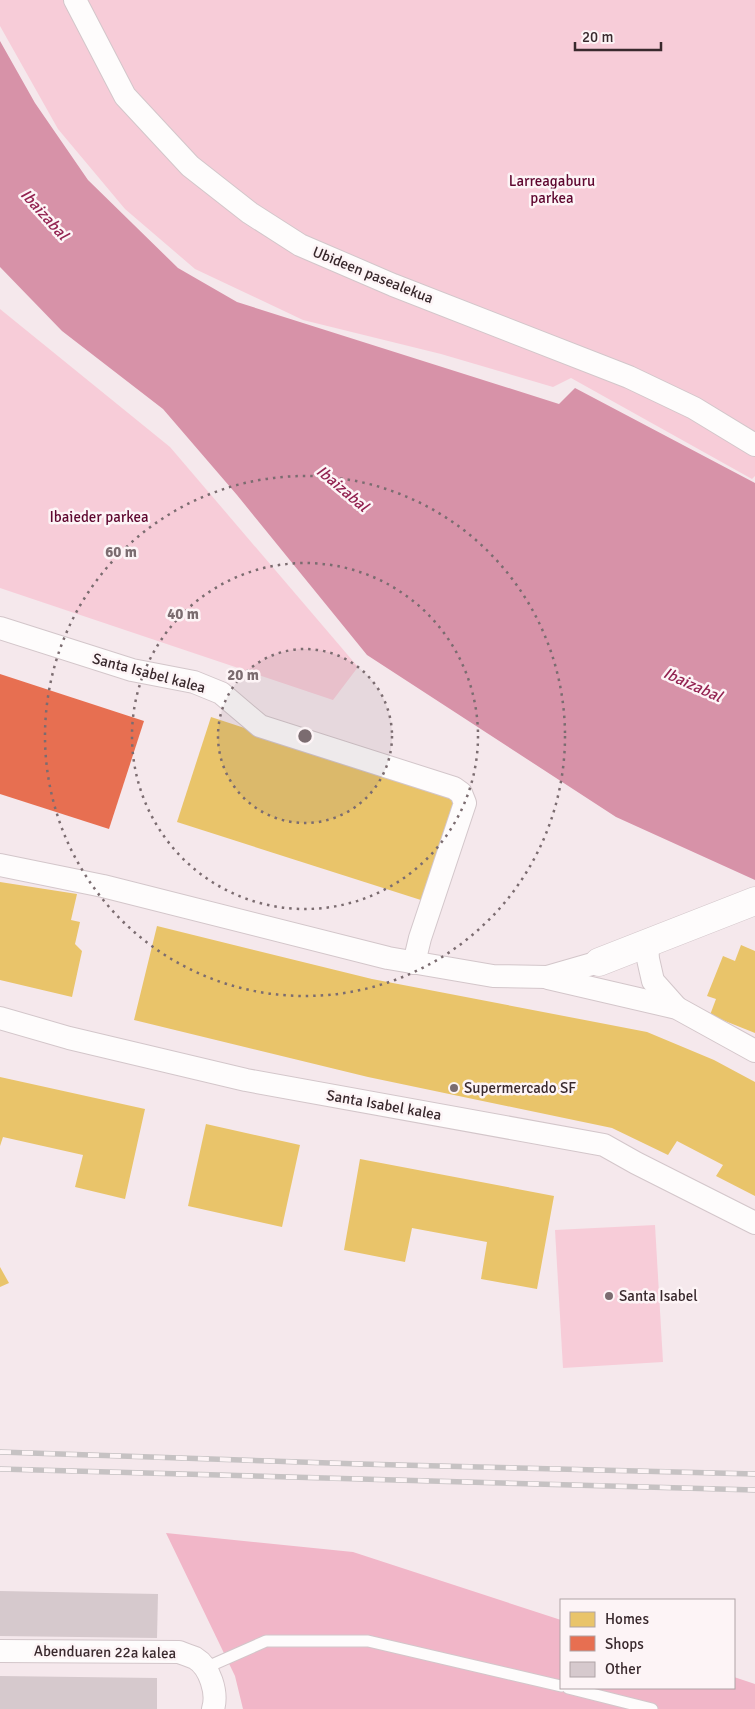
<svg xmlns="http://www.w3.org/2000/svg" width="755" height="1709" viewBox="0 0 755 1709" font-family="Signika,sans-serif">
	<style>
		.green { fill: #f7ccd8 }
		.forest { fill: #f1b6c8 }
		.water { fill: #d792a8 }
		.homes { fill: #e9c46a }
		.shops { fill: #e76f51 }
		.building { fill: #d6c9cd }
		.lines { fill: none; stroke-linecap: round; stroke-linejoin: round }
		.lane-casing { stroke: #d3c6ca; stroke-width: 13 }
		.street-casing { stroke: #d3c6ca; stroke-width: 24 }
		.secondary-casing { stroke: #d3c6ca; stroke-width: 29 }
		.lane { stroke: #fefcfc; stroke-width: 11 }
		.street { stroke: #fefcfc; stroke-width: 22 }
		.secondary { stroke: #fefcfc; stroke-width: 28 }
		.rail-casing { stroke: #c6c2c3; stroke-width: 5.5 }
		.rail { stroke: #fdf4f6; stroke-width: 4; stroke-dasharray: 11; stroke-linecap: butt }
		.ring { fill: none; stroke: #7b6c70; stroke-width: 2.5; stroke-dasharray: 2.5 5 }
		.poi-dot { fill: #7b6c70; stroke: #fdf4f6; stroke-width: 2 }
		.labels { text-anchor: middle; stroke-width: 5; stroke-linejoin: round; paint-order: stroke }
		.park-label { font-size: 15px; fill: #5e072f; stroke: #fdf4f6 }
		.street-label { font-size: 15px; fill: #39292d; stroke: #fdf4f6 }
		.poi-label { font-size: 15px; fill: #39292d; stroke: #fdf4f6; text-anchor: start }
		.water-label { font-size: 16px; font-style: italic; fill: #932351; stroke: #fdf4f6 }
		.centre { fill: #7b6c70; stroke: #fdf4f6; stroke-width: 2.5 }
		.ring-label { font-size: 15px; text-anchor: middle; font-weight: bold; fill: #7b6c70; stroke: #fdf4f6; stroke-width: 5; stroke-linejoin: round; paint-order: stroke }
	</style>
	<rect width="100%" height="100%" fill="#f5e8ec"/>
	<g class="green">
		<path d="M0,0H755V476L752,479L571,378L553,387L441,354L303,320L195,269L125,209L58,129L0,26Z"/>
		<path d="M0,309L170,447L358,667L333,700L0,588Z"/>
		<path d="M655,1225L663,1362L563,1368L555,1230Z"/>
	</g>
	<path class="forest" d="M166,1533L353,1552L561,1620V1688H734V1677L755,1684V1709H243L235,1676Z"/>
	<path class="water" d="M0,41L35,103L88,180L178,268L237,302L559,404L575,388L755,483V880L616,817L367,655L237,495L163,409L62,331L0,267Z"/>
	<g class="homes">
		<path d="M211,717L458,798L424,901L177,822Z"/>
		<path d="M0,882L77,894L71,920L80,922L75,944L82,951L72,997L0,980Z"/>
		<path d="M157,926L372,979L647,1032L714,1060L755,1082V1196L716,1176L723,1165L677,1141L668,1155L612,1128L368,1077L134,1020Z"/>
		<path d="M741,945L755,951V1033L710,1015L716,999L707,996L723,956L735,961Z"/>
		<path d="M0,1077L145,1109L125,1199L75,1187L83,1155L3,1137L0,1146Z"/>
		<path d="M206,1124L300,1145L282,1227L188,1206Z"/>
		<path d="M360,1159L554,1196L537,1289L481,1279L487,1242L412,1228L405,1262L344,1250Z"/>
		<path d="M0,1267L9,1283L0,1287Z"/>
	</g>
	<path class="shops" d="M0,674L144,721L109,829L0,794Z"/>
	<g class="building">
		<path d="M0,1591L158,1594L157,1638L0,1636Z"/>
		<path d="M0,1676L157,1678V1709H0Z"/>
	</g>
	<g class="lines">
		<g class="lane-casing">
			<g id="lane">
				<path d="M205,1668L266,1641H368L561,1686"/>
				<path d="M568,1688L652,1709"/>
			</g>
		</g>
		<g class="street-casing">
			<g id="street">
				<path d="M75,0L125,96L190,166L250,213L300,245L393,285L629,377L694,408L755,445"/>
				<path d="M0,628L132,670L194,682L221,693L260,726L454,788L461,793L465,803L420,938L414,963"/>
				<path d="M0,865L103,886L388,958L493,976L547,977L599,962"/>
				<path d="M647,944L648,959L653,981L677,1008"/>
				<path d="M548,978L677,1008L755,1051"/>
				<path d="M0,1018L69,1038L246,1080L604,1145L636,1163L755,1223"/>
				<path d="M0,1651L179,1652C184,1654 190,1656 195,1658C210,1667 218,1693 213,1709"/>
			</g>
		</g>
		<g class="secondary-casing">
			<path id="secondary" d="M599,962L755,901"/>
		</g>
		<use href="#lane" class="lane"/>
		<use href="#street" class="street"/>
		<use href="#secondary" class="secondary"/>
		<g class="rail-casing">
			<g id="rail">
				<path d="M0,1452L360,1464L755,1474"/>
				<path d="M0,1469L755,1490"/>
			</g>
		</g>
		<use href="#rail" class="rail"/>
	</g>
	<circle cx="305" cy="736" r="87" fill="#7b6c70" fill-opacity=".12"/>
	<g class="ring">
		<circle cx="305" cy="736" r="87"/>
		<circle cx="305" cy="736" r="173"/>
		<circle cx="305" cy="736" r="260"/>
	</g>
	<g class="poi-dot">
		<circle cx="454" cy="1088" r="5"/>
		<circle cx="609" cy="1296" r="5"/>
	</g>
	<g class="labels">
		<g class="park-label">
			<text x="552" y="186">Larreagaburu<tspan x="552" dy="17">parkea</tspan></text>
			<text x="99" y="522">Ibaieder parkea</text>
		</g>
		<g class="street-label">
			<text transform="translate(373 275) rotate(22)" y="5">Ubideen pasealekua</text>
			<text transform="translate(149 673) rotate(15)" y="5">Santa Isabel kalea</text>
			<text transform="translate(384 1105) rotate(10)" y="5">Santa Isabel kalea</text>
			<text transform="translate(105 1652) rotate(1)" y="5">Abenduaren 22a kalea</text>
		</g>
		<g class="poi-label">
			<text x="464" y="1093">Supermercado SF</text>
			<text x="619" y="1301">Santa Isabel</text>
		</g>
		<g class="water-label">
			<text transform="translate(45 214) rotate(48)" y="6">Ibaizabal</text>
			<text transform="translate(343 488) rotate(40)" y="6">Ibaizabal</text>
			<text transform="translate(693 684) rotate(24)" y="6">Ibaizabal</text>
		</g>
	</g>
	<circle cx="305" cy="736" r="8" class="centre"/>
	<g class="ring-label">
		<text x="121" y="557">60 m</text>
		<text x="183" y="619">40 m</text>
		<text x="243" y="680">20 m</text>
	</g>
	<rect x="560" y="1599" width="175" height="90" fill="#fdf4f6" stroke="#afa3a6"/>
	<rect x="570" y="1612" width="25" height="15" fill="#e9c46a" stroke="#afa3a6"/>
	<text x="605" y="1624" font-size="15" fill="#39292d">Homes</text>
	<rect x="570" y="1636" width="25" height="15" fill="#e76f51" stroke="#afa3a6"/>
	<text x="605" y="1649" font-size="15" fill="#39292d">Shops</text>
	<rect x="570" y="1662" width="25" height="15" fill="#d6c9cd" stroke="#afa3a6"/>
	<text x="605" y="1674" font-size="15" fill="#39292d">Other</text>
	<path d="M575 42v8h86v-8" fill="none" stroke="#39292d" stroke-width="2.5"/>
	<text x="582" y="42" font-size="15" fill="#39292d" stroke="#fdf4f6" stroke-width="4" paint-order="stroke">20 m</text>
</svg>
